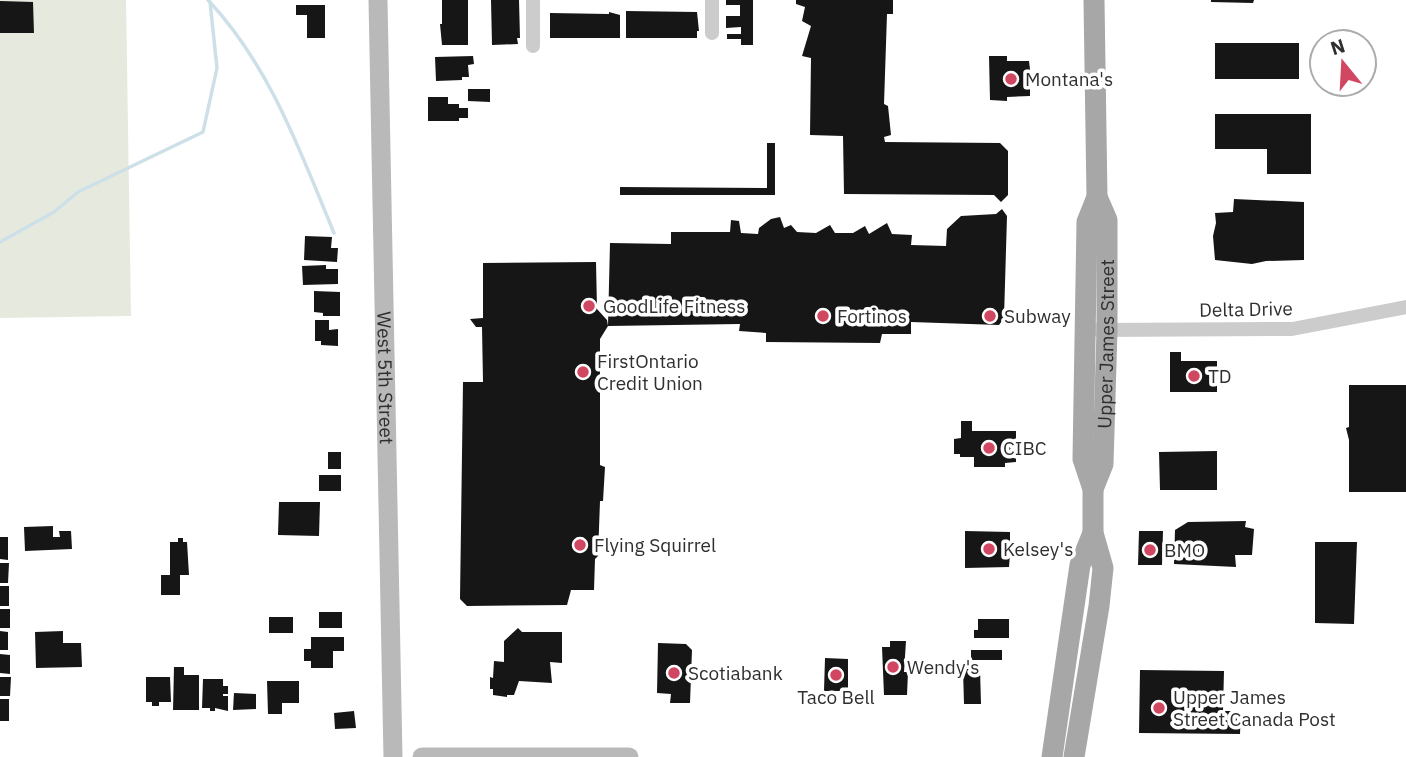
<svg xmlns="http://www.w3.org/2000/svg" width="1406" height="757" viewBox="0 0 1406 757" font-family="'IBM Plex Sans',sans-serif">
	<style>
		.green { fill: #e6eade }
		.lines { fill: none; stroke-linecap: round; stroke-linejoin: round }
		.stream { stroke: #cde0e8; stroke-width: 3.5 }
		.building { fill: #161616 }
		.street { stroke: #ccc; stroke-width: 14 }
		.secondary { stroke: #b9b9b9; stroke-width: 19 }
		.primary { stroke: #a7a7a7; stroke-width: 21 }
		.poi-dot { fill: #d14660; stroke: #fff; stroke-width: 2.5 }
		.labels { text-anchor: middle; stroke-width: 7; stroke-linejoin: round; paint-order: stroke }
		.poi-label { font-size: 19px; fill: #2f2f2f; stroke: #fff; text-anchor: start }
		.street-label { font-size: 19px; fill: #2f2f2f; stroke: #fff }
	</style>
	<rect width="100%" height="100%" fill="#fff"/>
	<path class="green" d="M0,0H126L131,316L0,318Z"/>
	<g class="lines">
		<g class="stream">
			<path d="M208,0C270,66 300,151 334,233"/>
			<path d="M0,242L54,212L78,192L203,132L217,68L210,2"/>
		</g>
	</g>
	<g class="building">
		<path d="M442,0H468V45H442L440,24H442Z"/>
		<path d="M491,0H519L520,38H517L518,44L492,45Z"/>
		<path d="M726,0H753V45H741V39H727V34H741V27L726,28V16H740V5H726Z"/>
		<path d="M796,0H893V14H887L884,104L888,106L891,135L884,137L885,142L1000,143L1008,151V195L1001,202L994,195L844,194L843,136L810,135L811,58L802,56L811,26L802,21L805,7L796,4Z"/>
		<path d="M1211,0H1254L1253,3L1211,2Z"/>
		<path d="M0,1L33,2L34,33H0Z"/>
		<path d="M296,5H325V38H307V15H296Z"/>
		<path d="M626,11L697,12L699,31H697V38H626Z"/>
		<path d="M609,12L620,15V38H550V13L609,14Z"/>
		<rect x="1215" y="43" width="84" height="36"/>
		<path d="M473,56L474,64L468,65L469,77H462V80L436,81L435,57Z"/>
		<path d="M989,56H1007V61H1029L1032,86L1030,87V96L1007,97V101L990,100Z"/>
		<path d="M468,89H490V102L468,101Z"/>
		<path d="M428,97H448V104H459V108H468V118H459V121H428Z"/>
		<path d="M1215,114H1311V174H1267V149H1215Z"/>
		<path d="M767,143H775V195H620V187L767,188Z"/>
		<path d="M1234,199L1304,202V260L1266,261L1252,264L1215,260L1213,236L1216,223L1215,213L1233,212Z"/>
		<path d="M1002,209L1007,216L1004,318L999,325L911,322V334H882L880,343L766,342V333L739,331L740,324L608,326L610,243L671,244V232H730L731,220L739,221L741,233L758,234L759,228L771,219L780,217L784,228L791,225L797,232L816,233L830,225L835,233H853L865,226L869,234L887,223L892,234L912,235L911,245L946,246L947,229L961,216L996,214Z"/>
		<path d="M305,236L332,237L331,248H338L337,262L304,260Z"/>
		<path d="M596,262L597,309L607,320L608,326L600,339V465L605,467L603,501H600L598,556L595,559L594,590H571L567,605L467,606L460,599L463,382H483L482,327H476L470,319L483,318V263Z"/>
		<path d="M326,265V269H338V284L303,285L302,266Z"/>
		<path d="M314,291L340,292V316H323V313L314,312Z"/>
		<path d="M315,320H329V330L338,329V346L321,345V341H315Z"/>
		<path d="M1170,352H1181V361H1217V392H1170Z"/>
		<path d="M1349,385H1406V492H1349V440L1346,428L1349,427Z"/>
		<path d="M961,421H972V431H1016V442H1023L1024,456H1016V462L1005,463V467H974V457H960V454H954V439L961,438Z"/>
		<path d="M1217,451V490H1160L1159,452Z"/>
		<rect x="328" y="452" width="13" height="17"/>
		<rect x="319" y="475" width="22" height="16"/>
		<path d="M279,502H320L319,536L278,535Z"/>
		<path d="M1246,521L1245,527L1254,529L1252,555H1235L1236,567L1174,564L1175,530L1188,522Z"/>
		<path d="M53,526V537H60L59,531H71L72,549L25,551L24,527Z"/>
		<path d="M965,531L1010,532V544L1014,545L1013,554H1010L1009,567L965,568Z"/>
		<path d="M1139,531H1163L1162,565H1138Z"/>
		<path d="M0,537H8V560L0,559Z"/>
		<path d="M178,538H183V542H187L189,575H180V595H161V575H170V542H178Z"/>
		<path d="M1315,542H1357L1354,624L1315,623Z"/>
		<path d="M0,563H9L8,583H0Z"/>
		<rect x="0" y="586" width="9" height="20"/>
		<rect x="0" y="609" width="10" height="19"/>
		<rect x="319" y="612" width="23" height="16"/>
		<rect x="269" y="617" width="24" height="16"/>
		<path d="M978,619H1009V638H974V630H978Z"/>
		<path d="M518,628L522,632H562V663L550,662L552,683L519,681L514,695H507V697L493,695V689H490V677L493,678L494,661L504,662V641Z"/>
		<path d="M0,631L8,632V650H0Z"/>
		<path d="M63,631V643H81L82,667L36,668L35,632Z"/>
		<path d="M311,637H344V651H333V668H311V661H304V649H311Z"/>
		<path d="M890,641H906L904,672H908L907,695H884L882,647H890Z"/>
		<path d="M658,643L686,644L692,650L690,703H670L671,694L657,693Z"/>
		<rect x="971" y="650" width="31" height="10"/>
		<path d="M0,654L10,655V674L0,673Z"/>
		<path d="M825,658L848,659V691H824Z"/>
		<path d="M174,667H184V675H199V710H173Z"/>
		<path d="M963,669H980L981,704H964Z"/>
		<path d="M1140,670L1224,671L1223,711H1241L1240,734L1139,733Z"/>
		<path d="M0,677H11L10,696H0Z"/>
		<path d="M146,677H170L171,702H159V706H152V702H146Z"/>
		<path d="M203,679H223V686H228V694H223V696H228V711L215,708V711H210V708H202Z"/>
		<path d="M267,681H299V703H282V714H268Z"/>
		<path d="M234,693L256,694V709L233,710Z"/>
		<rect x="0" y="699" width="9" height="22"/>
		<path d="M354,711L356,728L335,729L334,713Z"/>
	</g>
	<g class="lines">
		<g class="street">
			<path d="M533,0V46"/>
			<path d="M712,33V0"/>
			<path d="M1098,330L1292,329L1406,307"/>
		</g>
		<g class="secondary">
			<path id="s1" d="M378,0L393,757"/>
			<path d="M422,757H629"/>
		</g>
		<g class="primary">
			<path id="s2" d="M1093,489L1103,464L1107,330V220L1097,197"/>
			<path d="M1052,757L1080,565L1093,533"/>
			<path d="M1074,757L1099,606L1103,568L1093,533V489L1083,459L1087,222L1097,197L1094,0"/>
		</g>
	</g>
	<g class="poi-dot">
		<circle cx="1011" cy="79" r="7"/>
		<circle cx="589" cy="306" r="7"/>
		<circle cx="823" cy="316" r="7"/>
		<circle cx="990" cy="316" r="7"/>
		<circle cx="583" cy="372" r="7"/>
		<circle cx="1194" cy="376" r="7"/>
		<circle cx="989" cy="448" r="7"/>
		<circle cx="580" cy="545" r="7"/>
		<circle cx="989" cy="549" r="7"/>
		<circle cx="1150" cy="550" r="7"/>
		<circle cx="893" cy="667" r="7"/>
		<circle cx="674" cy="673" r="7"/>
		<circle cx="836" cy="675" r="7"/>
		<circle cx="1159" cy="708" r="7"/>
	</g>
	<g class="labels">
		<g class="poi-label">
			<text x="1025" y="86">Montana's</text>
			<text x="603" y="313">GoodLife Fitness</text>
			<text x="837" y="323">Fortinos</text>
			<text x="1004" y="323">Subway</text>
			<text x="597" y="368">FirstOntario<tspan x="597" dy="22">Credit Union</tspan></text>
			<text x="1208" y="383">TD</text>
			<text x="1003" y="455">CIBC</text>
			<text x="594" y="552">Flying Squirrel</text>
			<text x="1003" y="556">Kelsey's</text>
			<text x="1164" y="557">BMO</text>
			<text x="907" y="674">Wendy's</text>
			<text x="688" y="680">Scotiabank</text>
			<text x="836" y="704" text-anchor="middle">Taco Bell</text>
			<text x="1173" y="704">Upper James<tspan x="1173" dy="22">Street Canada Post</tspan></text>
		</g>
		<g class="street-label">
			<text transform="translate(1246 309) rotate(-1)" y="7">Delta Drive</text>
			<text dy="7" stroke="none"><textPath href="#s2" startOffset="147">Upper James Street</textPath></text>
			<text dy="7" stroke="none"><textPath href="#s1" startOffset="378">West 5th Street</textPath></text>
		</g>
	</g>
	<g transform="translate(1343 63) rotate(342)"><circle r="33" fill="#ffffff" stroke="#acacac" stroke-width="2"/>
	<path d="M0-5L12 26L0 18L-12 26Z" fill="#d14660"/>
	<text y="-10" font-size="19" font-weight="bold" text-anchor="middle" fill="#2f2f2f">N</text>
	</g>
</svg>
